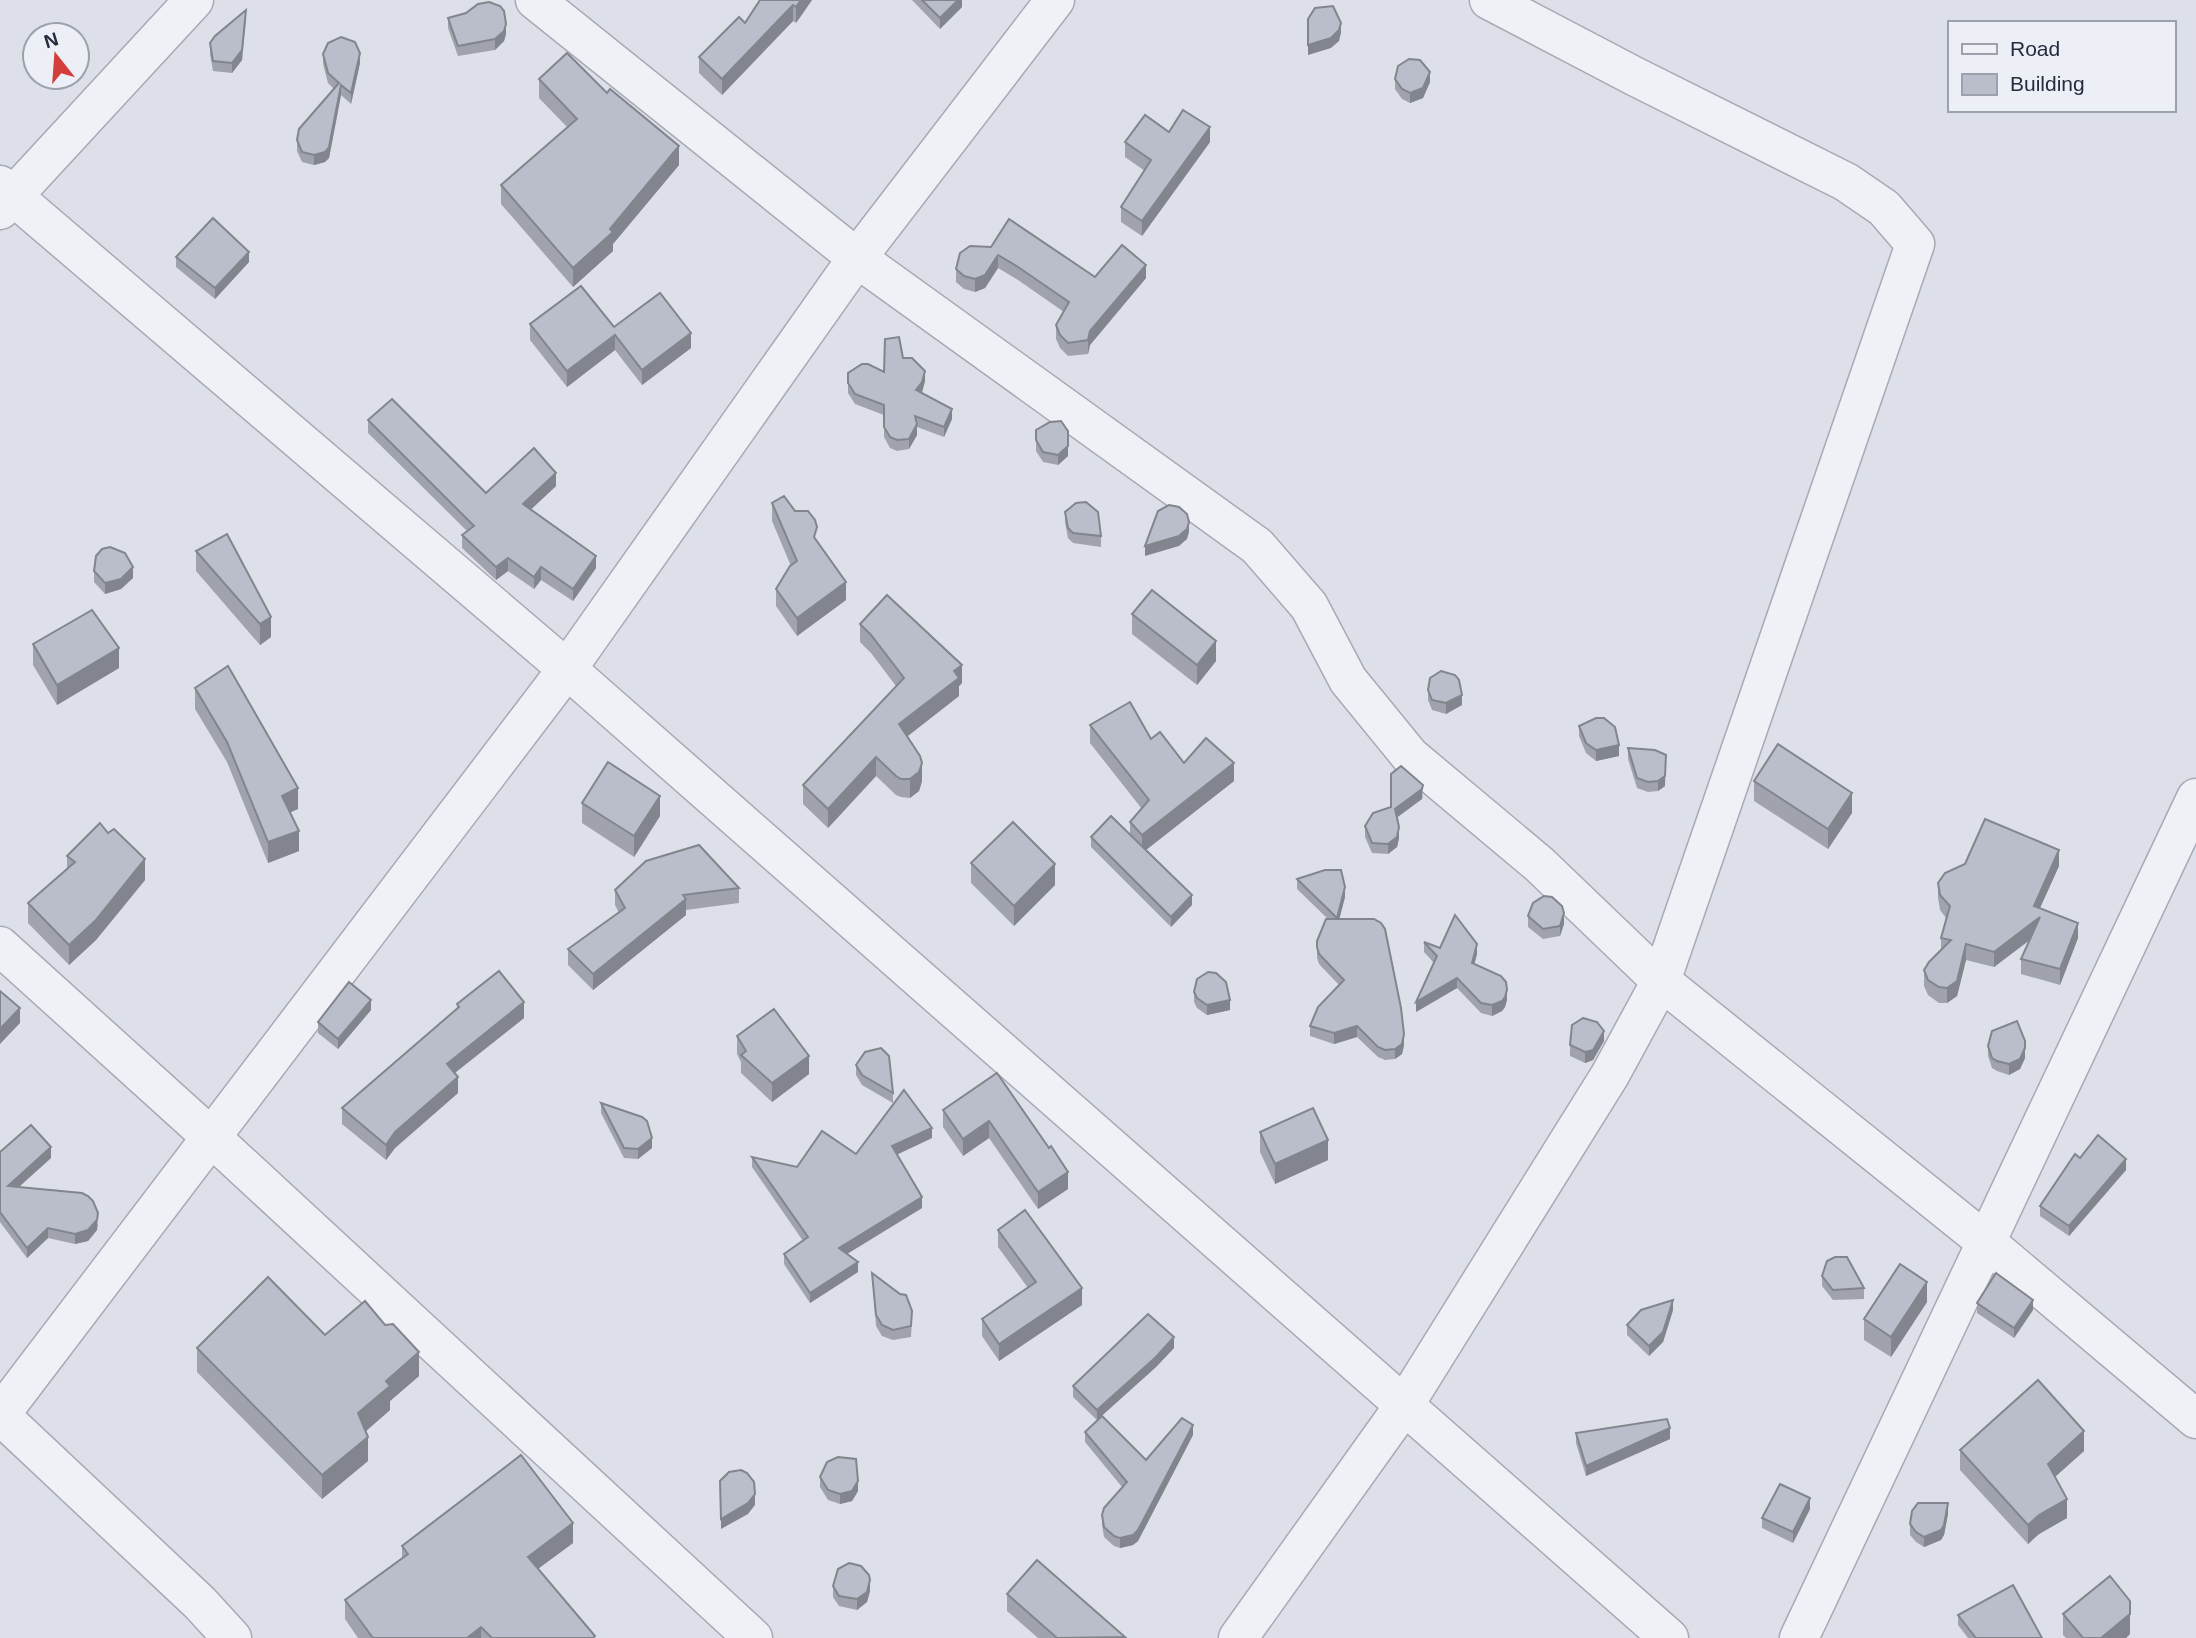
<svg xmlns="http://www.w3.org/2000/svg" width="2196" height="1638" viewBox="0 0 2196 1638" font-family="Helvetica,sans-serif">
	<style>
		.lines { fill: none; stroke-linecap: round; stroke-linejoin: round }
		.street-casing { stroke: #a6aab5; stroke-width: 41 }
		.street { stroke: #f0f1f6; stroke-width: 38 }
		.wall { fill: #a0a3ae }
		.shaded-wall { fill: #82858d }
		.building { fill: #babeca; stroke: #82858d; stroke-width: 2 }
	</style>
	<rect width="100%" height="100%" fill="#dde0e8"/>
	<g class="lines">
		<g class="street-casing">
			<g id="street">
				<path d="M535,0L857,258L1257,546L1309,606L1348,680L1410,756L1539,864L1661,981L1986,1242L2196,1419"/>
				<path d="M0,185L567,669L1669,1638"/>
				<path d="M0,210L194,0"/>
				<path d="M0,946L211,1137L753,1638"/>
				<path d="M0,1415L567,669L857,258L1055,0"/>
				<path d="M0,1415L200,1603L232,1638"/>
				<path d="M1238,1638L1403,1407L1610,1075L1661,981L1915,244L1884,208L1846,182L1634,76L1489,0"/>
				<path d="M1799,1638L2196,798"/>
			</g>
		</g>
		<use href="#street" class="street"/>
	</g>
	<g class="wall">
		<path d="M760,0H812L796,23L793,21L722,95L699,73V57L745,23Z"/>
		<path d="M912,0H962V7L940,29Z"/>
		<path d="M448,18L506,34L504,41L495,50L458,56L448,28Z"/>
		<path d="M246,20L242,60L232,73L213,71L210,54V43Z"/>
		<path d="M323,54L360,63L351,104L341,95L329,158L325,162L314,165L302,162L297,151V140L334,89L328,83L323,64Z"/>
		<path d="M539,79L679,165L613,244V251L573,287L501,204V185L567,127L539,98Z"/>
		<path d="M1395,79L1430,82L1423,98L1410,103L1402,99L1395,89Z"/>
		<path d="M1169,132L1210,142L1142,236L1121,222V207L1145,171L1125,157V142Z"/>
		<path d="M970,246L1095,277L1146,278L1090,345L1088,354L1068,356L1060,348L1056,339V325L1064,312L1018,280L998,268L985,288L975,292L964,289L956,282V269Z"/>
		<path d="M176,257L249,262L215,299L176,267Z"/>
		<path d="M530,324L614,327L691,348L642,385L615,350L567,387L530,340Z"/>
		<path d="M903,358L925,381L922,393L952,419L944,437L917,427V435L909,449L897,451L890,448L884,437V415L855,404L848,393V373L884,372Z"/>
		<path d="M368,420L486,493L556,486L531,509L596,568L573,601L541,580L534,589L508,571L496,580L462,548V535L467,531L368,433Z"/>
		<path d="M1036,430L1068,456L1058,465L1043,462L1036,451Z"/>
		<path d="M772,503L817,542L846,600L797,636L776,606V589L791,566L772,521Z"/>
		<path d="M1065,512L1101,536V547L1073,543L1068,538L1065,522Z"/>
		<path d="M227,534L271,637L260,645L196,571V551Z"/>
		<path d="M94,571L133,578L121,589L105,594L94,582Z"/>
		<path d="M1132,614L1216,661L1197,685L1132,634Z"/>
		<path d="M860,624L962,683L959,686V696L907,736L922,781L919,791L910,798L901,797L896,795L876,776L828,828L803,804V785L896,686L871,653L860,642Z"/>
		<path d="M33,644L119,668L57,705L33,665Z"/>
		<path d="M195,688L298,809L290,812L299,851L268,863L227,762L195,709Z"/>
		<path d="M1428,690L1462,705L1446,714L1432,710L1428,700Z"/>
		<path d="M1090,725L1151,739L1184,763L1234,781L1146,850L1192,905L1171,927L1091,847V837L1130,834V822L1142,809L1090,743Z"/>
		<path d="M1579,726L1619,756L1596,761L1586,753L1579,736Z"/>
		<path d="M1628,748L1665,786L1658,791L1648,792L1637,788L1628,759Z"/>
		<path d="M1754,781L1852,813L1828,849L1754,801Z"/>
		<path d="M1423,796L1422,799L1397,817L1399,838L1397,847L1388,854L1372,853L1365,837V826L1391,807Z"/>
		<path d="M582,803L660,816L634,857L582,823Z"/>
		<path d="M67,856L145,880L96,940L69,965L28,923V903L67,869Z"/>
		<path d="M971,863L1055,885L1014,926L971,883Z"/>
		<path d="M2059,866L2040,908L2078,938L2060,985L2021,974V959L2030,940L1994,967L1966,960L1957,996L1947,1003H1939L1928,995L1924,986V970L1941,950V938L1946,918L1940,910L1938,898V883Z"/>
		<path d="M1297,879L1345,897L1339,919L1404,1045L1402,1054L1395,1059L1385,1060L1378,1057L1357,1037L1334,1044L1310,1036V1026L1339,985L1319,964L1317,958V941L1328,919L1297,889Z"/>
		<path d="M739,888V903L686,910V915L593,990L568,965V949L619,913L615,905V890Z"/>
		<path d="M1528,916L1564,924L1560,936L1543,939L1528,927Z"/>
		<path d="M1424,942L1440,948L1477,954L1474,964L1507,1000L1505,1007L1502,1011L1492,1016L1481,1013L1457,988L1416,1012L1434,963L1424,952Z"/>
		<path d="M1194,992L1230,1010L1207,1015L1197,1008L1194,1002Z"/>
		<path d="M457,1004L524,1018L455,1073L458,1093L395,1148L386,1160L342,1124V1108L457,1008Z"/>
		<path d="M371,1010L338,1049L318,1033V1022Z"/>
		<path d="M737,1036L809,1074L772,1102L741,1073V1062L737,1054Z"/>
		<path d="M1604,1041L1593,1060L1585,1063L1570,1056V1045Z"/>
		<path d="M2025,1041V1058L2020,1069L2009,1075L1997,1071L1992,1068L1988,1056V1046Z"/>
		<path d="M856,1065L893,1093V1103L862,1085L856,1075Z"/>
		<path d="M997,1073L1068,1189L1038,1209L989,1138L963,1156L943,1127V1110Z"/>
		<path d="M601,1103L652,1148L638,1159L624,1158L601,1113Z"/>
		<path d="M1260,1132L1328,1160L1275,1184L1260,1152Z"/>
		<path d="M932,1138L897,1154L922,1208L846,1254L858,1272L810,1303L784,1264V1254L803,1241L752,1167V1157L797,1167Z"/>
		<path d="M0,1152L51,1158L18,1187L98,1224L97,1230L88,1241L75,1244L48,1238L27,1258L0,1222Z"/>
		<path d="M2080,1158L2126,1170L2069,1236L2040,1216V1206Z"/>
		<path d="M998,1230L1082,1305L999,1361L982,1336V1319L1028,1288L998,1247Z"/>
		<path d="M872,1273L912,1321L911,1337L893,1340L882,1336L876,1326Z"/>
		<path d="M1822,1276L1864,1288V1299L1833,1300L1822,1286Z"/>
		<path d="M1927,1302L1891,1357L1864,1340V1319Z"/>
		<path d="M1977,1303L2033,1310L2014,1338L1977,1313Z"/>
		<path d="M1673,1310L1663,1342L1649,1356L1627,1335V1325Z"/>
		<path d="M325,1335L419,1376L390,1401V1410L366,1431L368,1461L322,1499L197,1372V1348Z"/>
		<path d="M1174,1348L1156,1367L1097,1420L1073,1397V1386Z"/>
		<path d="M1085,1432L1146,1460L1193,1435L1138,1541L1133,1545L1120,1548L1114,1546L1104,1537L1102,1525V1515L1122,1487L1085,1442Z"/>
		<path d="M1576,1433L1670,1439L1586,1476L1576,1443Z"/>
		<path d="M1960,1450L2084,1451L2055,1477L2067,1518L2039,1534L2028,1544L1960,1470Z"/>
		<path d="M820,1477L858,1491L852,1501L840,1504L828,1500L820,1487Z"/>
		<path d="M1810,1509L1793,1543L1762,1528V1518Z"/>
		<path d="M1948,1514L1944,1535L1941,1540L1924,1547L1916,1542L1910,1535V1524Z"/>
		<path d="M573,1543L538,1569L595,1638H358L345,1619V1600L402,1559V1546Z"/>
		<path d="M833,1586L870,1591L867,1602L857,1610L839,1606L833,1597Z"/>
		<path d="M1007,1594L1125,1638H1038L1007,1611Z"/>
		<path d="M2063,1614L2130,1634L2126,1638H2066L2063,1635Z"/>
		<path d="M1958,1615L2042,1638H1968L1958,1625Z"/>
	</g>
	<g class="shaded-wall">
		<path d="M801,0H812L796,23V7Z"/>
		<path d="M958,0H962V7L940,29V18Z"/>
		<path d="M793,5V21L722,95V79Z"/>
		<path d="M246,10L242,60L232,73V63Z"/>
		<path d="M1341,23V33L1339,41L1331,48L1308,55V45Z"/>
		<path d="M506,24V34L504,41L495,50V39Z"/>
		<path d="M360,53V63L351,104V93Z"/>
		<path d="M1430,72V82L1423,98L1410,103V93Z"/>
		<path d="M341,85V95L329,158L325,162L314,165V155Z"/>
		<path d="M1210,127V142L1142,236V221Z"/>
		<path d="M679,146V165L613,244V251L573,287V268L610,229Z"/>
		<path d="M249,252V262L215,299V288Z"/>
		<path d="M998,255V268L985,288L975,292V279Z"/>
		<path d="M1146,265V278L1090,345L1088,354V340L1090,331Z"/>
		<path d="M691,333V348L642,385V370Z"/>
		<path d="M615,335V350L567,387V371Z"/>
		<path d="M925,371V381L922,392L916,390Z"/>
		<path d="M952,409V419L944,437V427Z"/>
		<path d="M917,424V435L909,449V439Z"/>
		<path d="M1068,431V456L1058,465V455Z"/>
		<path d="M556,473V486L523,517V504Z"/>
		<path d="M1189,522V532L1187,539L1179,546L1145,556V546Z"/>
		<path d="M596,556V568L573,601V589Z"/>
		<path d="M508,558V571L496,580V567Z"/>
		<path d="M133,567V578L121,589L105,594V583Z"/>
		<path d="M541,567V580L534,589V577Z"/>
		<path d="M846,582V600L797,636V618Z"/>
		<path d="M271,617V637L260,645V624Z"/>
		<path d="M1216,641V661L1197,685V665Z"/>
		<path d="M119,648V668L57,705V685Z"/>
		<path d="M962,665V683L959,686V696L899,743V724L954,671Z"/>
		<path d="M1462,695V705L1446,714V703Z"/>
		<path d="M1619,745V756L1596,761V750Z"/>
		<path d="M1666,755L1665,786L1658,791V781Z"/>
		<path d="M876,757V776L828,828V809Z"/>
		<path d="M922,763V781L919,791L910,798V779Z"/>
		<path d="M1234,763V781L1142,853V835Z"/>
		<path d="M1423,785L1422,799L1395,819V809Z"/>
		<path d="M298,788V809L282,816V796Z"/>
		<path d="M1852,793V813L1828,849V829Z"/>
		<path d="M660,796V816L634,857V836Z"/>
		<path d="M1399,827V838L1397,847L1388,854V844Z"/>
		<path d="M299,831V851L268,863V842Z"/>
		<path d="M2059,850V866L2034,921L2040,917V932L1994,967V952L2034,906Z"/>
		<path d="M145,859V880L96,940L69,965V945Z"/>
		<path d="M1055,864V885L1014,926V906Z"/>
		<path d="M1345,887V897L1337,928V918Z"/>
		<path d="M1192,895V905L1171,927V917Z"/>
		<path d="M686,899V915L593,990V974Z"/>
		<path d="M1564,913V924L1560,936V926Z"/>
		<path d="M2078,923V938L2060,985V969Z"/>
		<path d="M1477,944V954L1472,973V963Z"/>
		<path d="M1966,944V960L1957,996L1947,1003V988Z"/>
		<path d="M1457,978V988L1416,1012V1002Z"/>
		<path d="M1507,990V1000L1505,1007L1502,1011L1492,1016V1005Z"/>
		<path d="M371,1000V1010L338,1049V1039Z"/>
		<path d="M1230,1000V1010L1207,1015V1005Z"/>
		<path d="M524,1002V1018L447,1079V1064Z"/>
		<path d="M20,1008V1023L0,1044V1029Z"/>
		<path d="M1357,1026V1037L1334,1044V1033Z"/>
		<path d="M1604,1031V1041L1593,1060L1585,1063V1052Z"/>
		<path d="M1404,1034V1045L1402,1054L1395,1059V1049Z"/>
		<path d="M2025,1048V1058L2020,1069L2009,1075V1064Z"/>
		<path d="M809,1056V1074L772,1102V1083Z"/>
		<path d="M458,1077V1093L395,1148L386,1160V1145L395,1132Z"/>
		<path d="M989,1121V1138L963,1156V1139Z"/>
		<path d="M932,1128V1138L892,1157V1146Z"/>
		<path d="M652,1138V1148L638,1159V1149Z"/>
		<path d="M1328,1140V1160L1275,1184V1164Z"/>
		<path d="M51,1147V1158L8,1197V1186Z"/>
		<path d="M2126,1159V1170L2069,1236V1226Z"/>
		<path d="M1068,1172V1189L1038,1209V1192Z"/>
		<path d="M922,1197V1208L839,1259V1248Z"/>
		<path d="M98,1213L97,1230L88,1241L75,1244V1234Z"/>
		<path d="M48,1228V1238L27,1258V1248Z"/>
		<path d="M858,1262V1272L810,1303V1293Z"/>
		<path d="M1927,1282V1302L1891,1357V1337Z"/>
		<path d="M1082,1288V1305L999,1361V1344Z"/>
		<path d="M1673,1300V1310L1663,1342L1649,1356V1346Z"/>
		<path d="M2033,1300V1310L2014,1338V1328Z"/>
		<path d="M1174,1337V1348L1156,1367L1097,1420V1410Z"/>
		<path d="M419,1352V1376L390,1401V1410L358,1438V1413L386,1381Z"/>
		<path d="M1193,1425V1435L1138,1541L1133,1545L1120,1548V1538Z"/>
		<path d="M1670,1428V1439L1586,1476V1466Z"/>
		<path d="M2084,1431V1451L2048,1483V1464Z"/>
		<path d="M368,1437V1461L322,1499V1475Z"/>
		<path d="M858,1481V1491L852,1501L840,1504V1494Z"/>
		<path d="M755,1494V1505L748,1514L721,1529V1519Z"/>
		<path d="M1810,1498V1509L1793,1543V1532Z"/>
		<path d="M2067,1499V1518L2039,1534L2028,1544V1525L2039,1515Z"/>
		<path d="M1948,1503V1514L1944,1535L1941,1540L1924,1547V1537Z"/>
		<path d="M573,1523V1543L528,1576V1557Z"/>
		<path d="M870,1580V1591L867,1602L857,1610V1599Z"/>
		<path d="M2130,1614V1634L2126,1638H2101Z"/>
		<path d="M481,1627V1638H467Z"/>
	</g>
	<g class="building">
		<path d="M760,0H801L796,7L793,5L722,79L699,57L739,17L745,23Z"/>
		<path d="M922,0H958L940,18Z"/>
		<path d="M489,2L500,6L504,11L506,24L504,31L495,39L458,46L448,18L466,13L478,4Z"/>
		<path d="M1333,6L1341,23L1339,30L1331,38L1308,45V19L1315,8Z"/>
		<path d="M246,10L242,50L232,63L213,61L210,43L215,36Z"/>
		<path d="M341,37L355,42L360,53L351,93L341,85L329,147L325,152L314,155L302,152L297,140L299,129L339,83L328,73L323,54L328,43Z"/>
		<path d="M567,53L607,93L610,89L679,146L610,229L613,232L573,268L501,185L577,119L539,79Z"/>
		<path d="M1409,59L1420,60L1430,72L1423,88L1410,93L1402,89L1395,79L1398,66Z"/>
		<path d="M1183,110L1210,127L1142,221L1121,207L1151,160L1125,142L1145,115L1169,132Z"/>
		<path d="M213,218L249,252L215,288L176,257Z"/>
		<path d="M1009,219L1095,277L1122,245L1146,265L1090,331L1088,340L1068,343L1060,335L1056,325L1069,302L1018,267L998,255L985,275L975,279L964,276L956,269L960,253L970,246L991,247Z"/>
		<path d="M581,286L614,327L660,293L691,333L642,370L615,335L567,371L530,324Z"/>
		<path d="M899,337L903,358H912L925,371L922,382L916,390L952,409L944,427L915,416L917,424L909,439L897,440L890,437L884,427V405L855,394L848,383V373L862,364H868L884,372L885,339Z"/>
		<path d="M392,399L486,493L534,448L556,473L523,504L596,556L573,589L541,567L534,577L508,558L496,567L462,535L474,526L368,420Z"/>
		<path d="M1061,421L1068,431V446L1058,455L1043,452L1036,440V430L1050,422Z"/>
		<path d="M784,496L795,511H808L815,520L817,527L814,537L846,582L797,618L776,589L790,566L797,561L772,503Z"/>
		<path d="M1086,502L1098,512L1101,536L1073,533L1068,528L1065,512L1076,503Z"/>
		<path d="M1169,505L1179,507L1187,514L1189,522L1187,529L1179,536L1145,546L1158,511Z"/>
		<path d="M227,534L271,617L260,624L196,551Z"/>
		<path d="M110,547L125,553L133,567L121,579L105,583L94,571L96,556L102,549Z"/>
		<path d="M1152,590L1216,641L1197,665L1132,614Z"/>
		<path d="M887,595L962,665L954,671L959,678L899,724L920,756L922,763L919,772L910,779H901L896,776L876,757L828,809L803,785L904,678L871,635L860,624Z"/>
		<path d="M92,610L119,648L57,685L33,644Z"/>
		<path d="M228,666L298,788L282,796L299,831L268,842L227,742L195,688Z"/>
		<path d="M1441,671L1455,675L1459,680L1462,695L1446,703L1432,700L1428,690L1430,678Z"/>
		<path d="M1130,702L1151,739L1160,732L1184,763L1206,738L1234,763L1142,835L1130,822L1149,800L1090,725Z"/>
		<path d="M1596,718H1604L1615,727L1619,745L1596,750L1586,743L1579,726Z"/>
		<path d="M1778,744L1852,793L1828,829L1754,781Z"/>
		<path d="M1628,748L1655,750L1666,755L1665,776L1658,781L1648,782L1637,778Z"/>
		<path d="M608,762L660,796L634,836L582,803Z"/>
		<path d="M1401,766L1423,785L1422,789L1395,809L1399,827L1397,837L1388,844L1372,843L1365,826L1373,813L1391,807V774Z"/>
		<path d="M1111,816L1192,895L1171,917L1091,837Z"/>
		<path d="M1985,819L2059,850L2034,906L2078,923L2060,969L2021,959L2040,917L1994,952L1966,944L1957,981L1947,988L1939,987L1928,980L1924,970L1929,962L1951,940L1941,938L1950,906L1940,895L1938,883L1945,873L1965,864Z"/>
		<path d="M1013,822L1055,864L1014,906L971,863Z"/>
		<path d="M100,823L108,833L114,829L145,859L96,920L69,945L28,903L75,862L67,856Z"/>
		<path d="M699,845L739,888L683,895L686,899L593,974L568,949L625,908L615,890L646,861Z"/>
		<path d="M1325,870H1341L1345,887L1337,918L1297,879Z"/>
		<path d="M1544,896L1552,897L1562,906L1564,913L1560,926L1543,929L1528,916L1533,903Z"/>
		<path d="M1455,915L1477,944L1472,963L1501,976L1506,982L1507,990L1505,997L1502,1001L1492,1005L1481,1003L1457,978L1416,1002L1437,956L1424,942L1440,948Z"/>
		<path d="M1326,919H1374L1381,923L1385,929L1401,1008L1404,1034L1402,1044L1395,1049L1385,1050L1378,1047L1357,1026L1334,1033L1310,1026L1318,1007L1344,980L1319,954L1317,947V941Z"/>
		<path d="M499,971L524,1002L447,1064L458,1077L395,1132L386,1145L342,1108L459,1007L457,1004Z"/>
		<path d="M1208,972L1216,973L1226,982L1230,1000L1207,1005L1197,998L1194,992L1197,979Z"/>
		<path d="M349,982L371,1000L338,1039L318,1022Z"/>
		<path d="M0,991L20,1008L0,1029Z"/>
		<path d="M774,1009L809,1056L772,1083L741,1055L746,1051L737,1036Z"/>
		<path d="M1583,1018L1597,1022L1604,1031L1593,1050L1585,1052L1570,1045L1572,1025Z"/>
		<path d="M2017,1021L2025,1041V1048L2020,1059L2009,1064L1997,1061L1992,1058L1988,1046L1992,1031Z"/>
		<path d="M881,1048L889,1056L893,1093L862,1075L856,1065L865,1052Z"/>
		<path d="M997,1073L1049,1148L1051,1146L1068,1172L1038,1192L989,1121L963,1139L943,1110Z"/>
		<path d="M904,1090L932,1128L892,1146L922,1197L839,1248L858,1262L810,1293L784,1254L808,1237L752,1157L797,1167L822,1131L856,1154Z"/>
		<path d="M601,1103L642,1117L647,1121L652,1138L638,1149L624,1148Z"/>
		<path d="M1313,1108L1328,1140L1275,1164L1260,1132Z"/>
		<path d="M31,1125L51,1147L8,1186L82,1193L88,1196L93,1201L98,1213L97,1220L88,1230L75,1234L48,1228L27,1248L0,1212V1152Z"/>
		<path d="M2098,1135L2126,1159L2069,1226L2040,1206L2075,1154L2080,1158Z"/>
		<path d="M1025,1210L1082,1288L999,1344L982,1319L1036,1282L998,1230Z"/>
		<path d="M1835,1257H1847L1864,1288L1833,1290L1822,1276L1827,1261Z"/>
		<path d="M1900,1264L1927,1282L1891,1337L1864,1319Z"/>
		<path d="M872,1273L900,1294L906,1295L912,1311L911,1326L893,1330L882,1325L876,1315Z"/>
		<path d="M1996,1273L2033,1300L2014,1328L1977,1303Z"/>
		<path d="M268,1277L325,1335L365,1301L385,1325L393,1324L419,1352L386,1381L390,1386L358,1413L368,1437L322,1475L197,1348Z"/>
		<path d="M1673,1300L1663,1332L1649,1346L1627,1325L1641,1310Z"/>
		<path d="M1148,1314L1174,1337L1156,1357L1097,1410L1073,1386Z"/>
		<path d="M2038,1380L2084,1431L2048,1464L2067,1499L2039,1515L2028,1525L1960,1450Z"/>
		<path d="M1102,1416L1146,1460L1182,1418L1193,1425L1138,1530L1133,1535L1120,1538L1114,1536L1104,1527L1102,1515L1104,1508L1127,1482L1085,1432Z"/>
		<path d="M1667,1419L1670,1428L1586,1466L1576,1433Z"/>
		<path d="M521,1455L573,1523L528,1557L595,1636L593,1638H492L481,1627L467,1638H373L345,1600L408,1554L402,1546Z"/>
		<path d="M838,1457L856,1459L858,1481L852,1491L840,1494L828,1490L820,1477L827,1462Z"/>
		<path d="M741,1470L747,1473L754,1482L755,1494L748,1503L721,1519L720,1481L729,1472Z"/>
		<path d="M1780,1484L1810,1498L1793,1532L1762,1518Z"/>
		<path d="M1918,1503H1948L1944,1525L1941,1530L1924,1537L1916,1532L1910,1524L1912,1511Z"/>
		<path d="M1037,1560L1125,1637L1057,1638L1007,1594Z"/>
		<path d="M849,1563L861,1566L869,1575L870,1580L867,1592L857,1599L839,1596L833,1586L838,1569Z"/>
		<path d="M2110,1576L2130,1601V1614L2101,1638H2083L2063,1614Z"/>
		<path d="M2013,1585L2042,1638H1976L1958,1615Z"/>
	</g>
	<rect x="1948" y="21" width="228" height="91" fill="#eceff5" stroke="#9da1ac" stroke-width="2"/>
	<rect x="1962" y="44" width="35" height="10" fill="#f0f1f6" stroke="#9da1ac" stroke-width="2"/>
	<text x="2010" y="56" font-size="21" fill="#262b3f">Road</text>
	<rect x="1962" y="74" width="35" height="21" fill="#babeca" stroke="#9da1ac" stroke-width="2"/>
	<text x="2010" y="91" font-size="21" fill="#262b3f">Building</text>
	<g transform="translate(56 56) rotate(343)"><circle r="33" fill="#eceff5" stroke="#9da1ac" stroke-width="2"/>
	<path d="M0-5L12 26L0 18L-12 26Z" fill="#d33d3c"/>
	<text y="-10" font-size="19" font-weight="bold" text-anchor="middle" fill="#262b3f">N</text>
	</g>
</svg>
